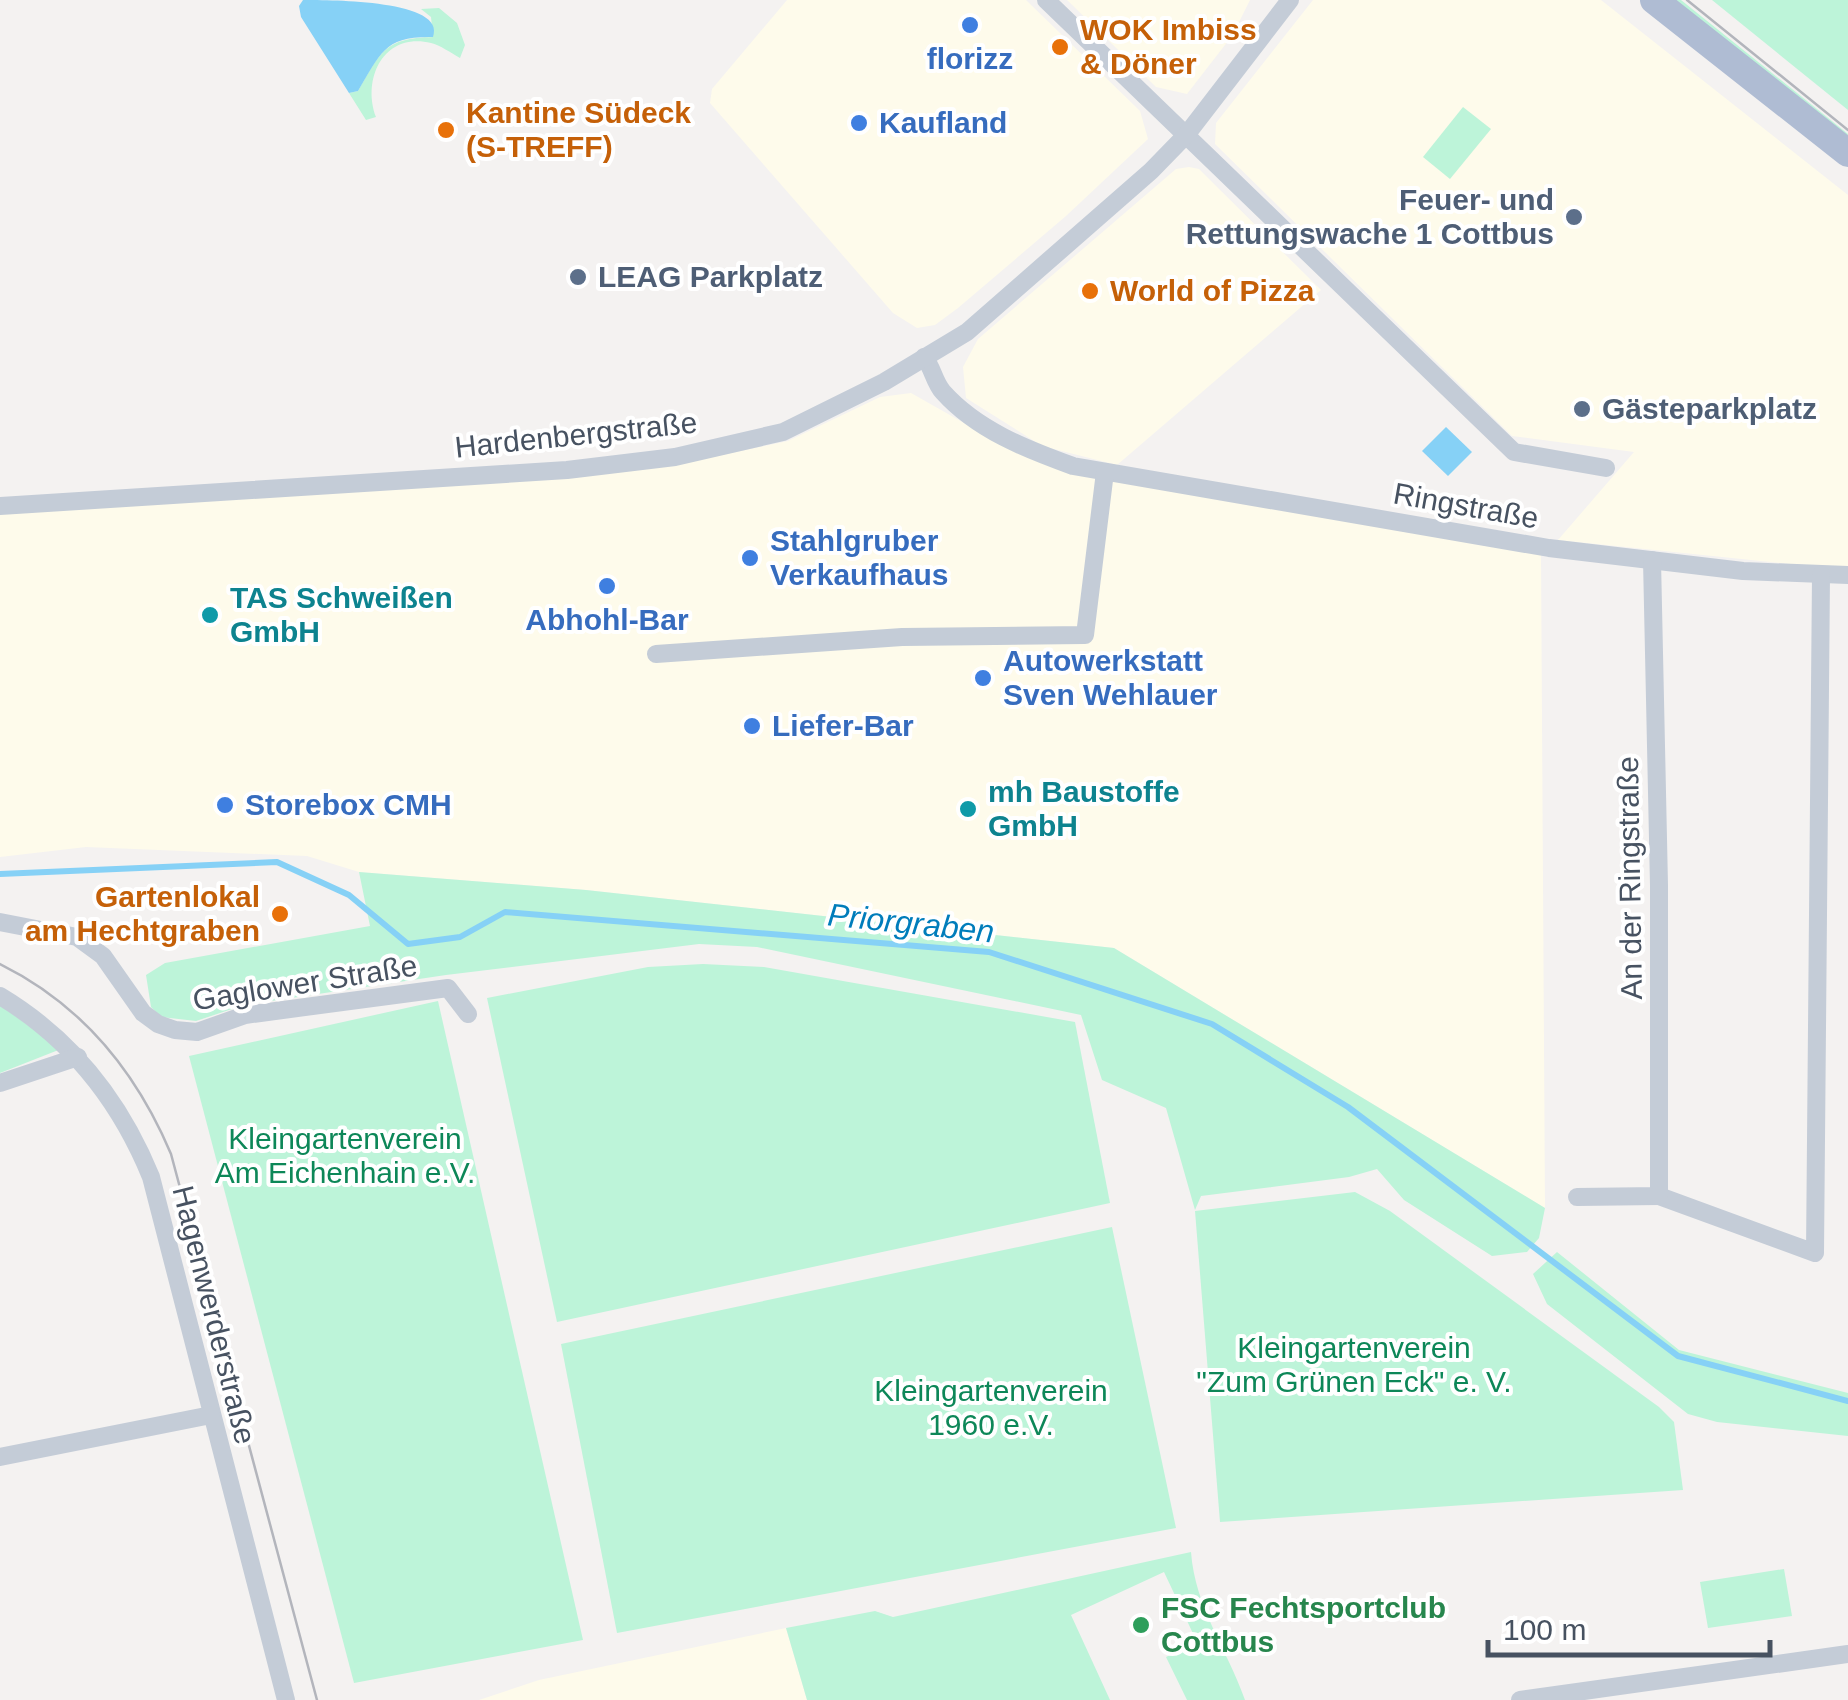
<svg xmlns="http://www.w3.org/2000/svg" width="1848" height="1700" viewBox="0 0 1848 1700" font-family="Arial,sans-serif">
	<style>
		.commercial { fill: #fefbeb }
		.green { fill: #bdf4d9 }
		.water { fill: #86d1f6 }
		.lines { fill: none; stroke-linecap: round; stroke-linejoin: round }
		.stream { stroke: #86d1f6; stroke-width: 6 }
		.minor { stroke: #c4ccd7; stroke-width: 18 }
		.primary { stroke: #afbcd3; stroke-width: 28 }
		.tram { stroke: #b3b5bc; stroke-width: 2.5 }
		.shop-dot { fill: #3f7fe0; stroke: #fff; stroke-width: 4 }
		.food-dot { fill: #e8710a; stroke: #fff; stroke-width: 4 }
		.service-dot { fill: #5c6f8a; stroke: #fff; stroke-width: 4 }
		.culture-dot { fill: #0f9aa8; stroke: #fff; stroke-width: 4 }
		.leisure-dot { fill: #2e9e5b; stroke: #fff; stroke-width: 4 }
		.labels { text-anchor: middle; stroke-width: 8; stroke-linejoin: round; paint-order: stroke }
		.food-label { font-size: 30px; font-weight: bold; fill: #c56008; stroke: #fff; text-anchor: start }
		.shop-label { font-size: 30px; font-weight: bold; fill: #366cbe; stroke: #fff; text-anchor: start }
		.service-label { font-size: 30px; font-weight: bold; fill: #4e5e75; stroke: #fff; text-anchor: start }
		.street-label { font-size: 30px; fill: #475261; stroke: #fff }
		.culture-label { font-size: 30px; font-weight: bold; fill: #0d838f; stroke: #fff; text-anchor: start }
		.park-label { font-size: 30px; fill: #0d8758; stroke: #fff }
		.leisure-label { font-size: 30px; font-weight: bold; fill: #27864d; stroke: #fff; text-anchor: start }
		.water-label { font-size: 32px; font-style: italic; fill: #007dbb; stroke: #fff }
	</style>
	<rect width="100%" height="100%" fill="#f4f2f1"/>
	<g class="commercial">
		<path d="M787,0H1026L1140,111L1148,139L1066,216L958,308L935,325L917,328L893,313L710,103L712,89Z"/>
		<path d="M1067,0H1250L1232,36L1187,94L1156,87Z"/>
		<path d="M1313,0H1601L1848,195V567H1820L1558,540L1634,452L1512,436L1215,144L1216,123Z"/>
		<path d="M1189,167L1199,169L1321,290L1117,465L1042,446L966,398L963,367L978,339L1176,169Z"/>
		<path d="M911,393L1010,449L1541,555L1545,1208L1114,948L586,890L359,872L307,856L86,847L0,857V513L675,465L788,441L880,397Z"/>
		<path d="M786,1628L807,1700H479L539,1680Z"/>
	</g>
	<g class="green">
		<path d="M1673,0H1681L1848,134V141Z"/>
		<path d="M1712,0H1848V110Z"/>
		<path d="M439,8L457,23L465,45L460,58C451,53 440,45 431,43C383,32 362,79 376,117L366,120L349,93L358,91C381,52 384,38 433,37L431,17L421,9Z"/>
		<path d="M1463,107L1491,129L1450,179L1423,157Z"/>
		<path d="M359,872L586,890L1114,948L1545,1208L1539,1238L1527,1252L1492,1256L1404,1200L1377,1169L1349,1177L1201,1196L1195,1210L1166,1108L1102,1080L1081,1015L757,947L699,944L446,975L244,1005L196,1021L161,1017L151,1007L146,975L165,963L370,926Z"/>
		<path d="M703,964L764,967L1075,1022L1110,1203L557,1322L487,998L648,967Z"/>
		<path d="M438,1001L583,1640L354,1683L189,1056Z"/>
		<path d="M0,1005L61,1049L0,1073Z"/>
		<path d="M1355,1192L1390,1211L1659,1407L1674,1422L1683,1490L1220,1522L1195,1211Z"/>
		<path d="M1112,1227L1176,1528L617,1633L561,1344Z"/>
		<path d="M1557,1252L1679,1350L1848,1393V1436L1717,1422L1688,1414L1547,1304L1533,1274Z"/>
		<path d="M1191,1552C1195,1607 1227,1649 1245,1700H1187L1166,1657L1197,1642L1164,1572L1071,1615L1110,1700H807L786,1628L875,1611L893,1617Z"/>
		<path d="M1784,1569L1792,1616L1708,1628L1700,1582Z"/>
	</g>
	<g class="water">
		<path d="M303,0C332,0 447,0 433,37C384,36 381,53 358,91L349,93L301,17L299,6Z"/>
		<path d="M1446,427L1472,452L1448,476L1422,451Z"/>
	</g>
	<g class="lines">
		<path class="stream" d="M0,874L277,862L349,895L408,944L460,937L505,912L989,952L1212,1024L1348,1107L1678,1356L1848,1401"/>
		<g class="minor">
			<path d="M1046,0L1514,452L1606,468"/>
			<path d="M924,357C933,368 934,382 943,392C977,430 1026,449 1073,466L1549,548L1743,571L1848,575"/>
			<path d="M0,506L567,470L675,457L783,432L884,382L967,332L1151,171L1187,134L1290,0"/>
			<path d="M656,654L902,637L1085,635L1105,472"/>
			<path d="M0,922L77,937L103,956L143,1013L158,1024L175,1030L197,1032L245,1015L448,988L468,1014"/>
			<path d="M0,996C70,1038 120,1101 151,1177L286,1700"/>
			<path d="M0,1083L78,1057"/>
			<path d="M1659,1196L1815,1253L1821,575"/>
			<path d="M1577,1197L1659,1196V885L1652,560"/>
			<path d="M0,1457L211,1415"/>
			<path d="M1520,1700L1848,1654"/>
		</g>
		<path class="primary" d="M1654,0L1848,153"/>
		<g class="tram">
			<path d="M1687,0L1848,130"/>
			<path d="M0,964C81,1004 136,1071 171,1154L317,1700"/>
		</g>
	</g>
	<g class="shop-dot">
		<circle cx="970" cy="25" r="10"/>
		<circle cx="859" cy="123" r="10"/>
		<circle cx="750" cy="558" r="10"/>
		<circle cx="607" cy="586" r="10"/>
		<circle cx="983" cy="678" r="10"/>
		<circle cx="752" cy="726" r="10"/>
		<circle cx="225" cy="805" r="10"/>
	</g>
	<g class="food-dot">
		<circle cx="1060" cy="47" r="10"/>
		<circle cx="446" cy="130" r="10"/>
		<circle cx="1090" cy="291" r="10"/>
		<circle cx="280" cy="914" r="10"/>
	</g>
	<g class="service-dot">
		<circle cx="1574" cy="217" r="10"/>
		<circle cx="578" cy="277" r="10"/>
		<circle cx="1582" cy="409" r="10"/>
	</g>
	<g class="culture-dot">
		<circle cx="210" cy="615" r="10"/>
		<circle cx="968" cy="809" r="10"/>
	</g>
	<circle class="leisure-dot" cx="1141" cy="1625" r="10"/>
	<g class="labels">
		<g class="food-label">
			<text x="1080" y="40">WOK Imbiss<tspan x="1080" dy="34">&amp; Döner</tspan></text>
			<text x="466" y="123">Kantine Südeck<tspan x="466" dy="34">(S-TREFF)</tspan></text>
			<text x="1110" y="301">World of Pizza</text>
			<text x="260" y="907" text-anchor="end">Gartenlokal<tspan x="260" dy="34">am Hechtgraben</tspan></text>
		</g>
		<g class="shop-label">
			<text x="970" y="69" text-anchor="middle">florizz</text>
			<text x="879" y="133">Kaufland</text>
			<text x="770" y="551">Stahlgruber<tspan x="770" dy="34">Verkaufhaus</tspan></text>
			<text x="607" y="630" text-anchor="middle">Abhohl-Bar</text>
			<text x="1003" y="671">Autowerkstatt<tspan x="1003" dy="34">Sven Wehlauer</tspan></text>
			<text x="772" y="736">Liefer-Bar</text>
			<text x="245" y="815">Storebox CMH</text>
		</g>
		<g class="service-label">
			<text x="1554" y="210" text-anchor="end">Feuer- und<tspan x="1554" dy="34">Rettungswache 1 Cottbus</tspan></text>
			<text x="598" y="287">LEAG Parkplatz</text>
			<text x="1602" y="419">Gästeparkplatz</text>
		</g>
		<g class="street-label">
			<text transform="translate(576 435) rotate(-6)" y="10">Hardenbergstraße</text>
			<text transform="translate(1466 506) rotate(10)" y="10">Ringstraße</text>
			<text transform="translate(1630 878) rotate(-91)" y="10">An der Ringstraße</text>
			<text transform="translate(305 983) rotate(-9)" y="10">Gaglower Straße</text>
			<text transform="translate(214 1315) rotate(76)" y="10">Hagenwerderstraße</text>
		</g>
		<g class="culture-label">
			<text x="230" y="608">TAS Schweißen<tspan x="230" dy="34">GmbH</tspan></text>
			<text x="988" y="802">mh Baustoffe<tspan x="988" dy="34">GmbH</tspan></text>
		</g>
		<g class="park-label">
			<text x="345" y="1149">Kleingartenverein<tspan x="345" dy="34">Am Eichenhain e.V.</tspan></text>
			<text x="1354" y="1358">Kleingartenverein<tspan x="1354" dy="34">"Zum Grünen Eck" e. V.</tspan></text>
			<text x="991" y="1401">Kleingartenverein<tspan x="991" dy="34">1960 e.V.</tspan></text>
		</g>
		<g class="leisure-label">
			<text x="1161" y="1618">FSC Fechtsportclub<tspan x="1161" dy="34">Cottbus</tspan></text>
		</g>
		<g class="water-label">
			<text transform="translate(911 923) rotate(6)" y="11">Priorgraben</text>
		</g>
	</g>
	<path d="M1488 1640v15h282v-15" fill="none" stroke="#475261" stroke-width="5"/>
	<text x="1503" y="1640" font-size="30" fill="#475261" stroke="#ffffff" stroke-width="8" paint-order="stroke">100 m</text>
</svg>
